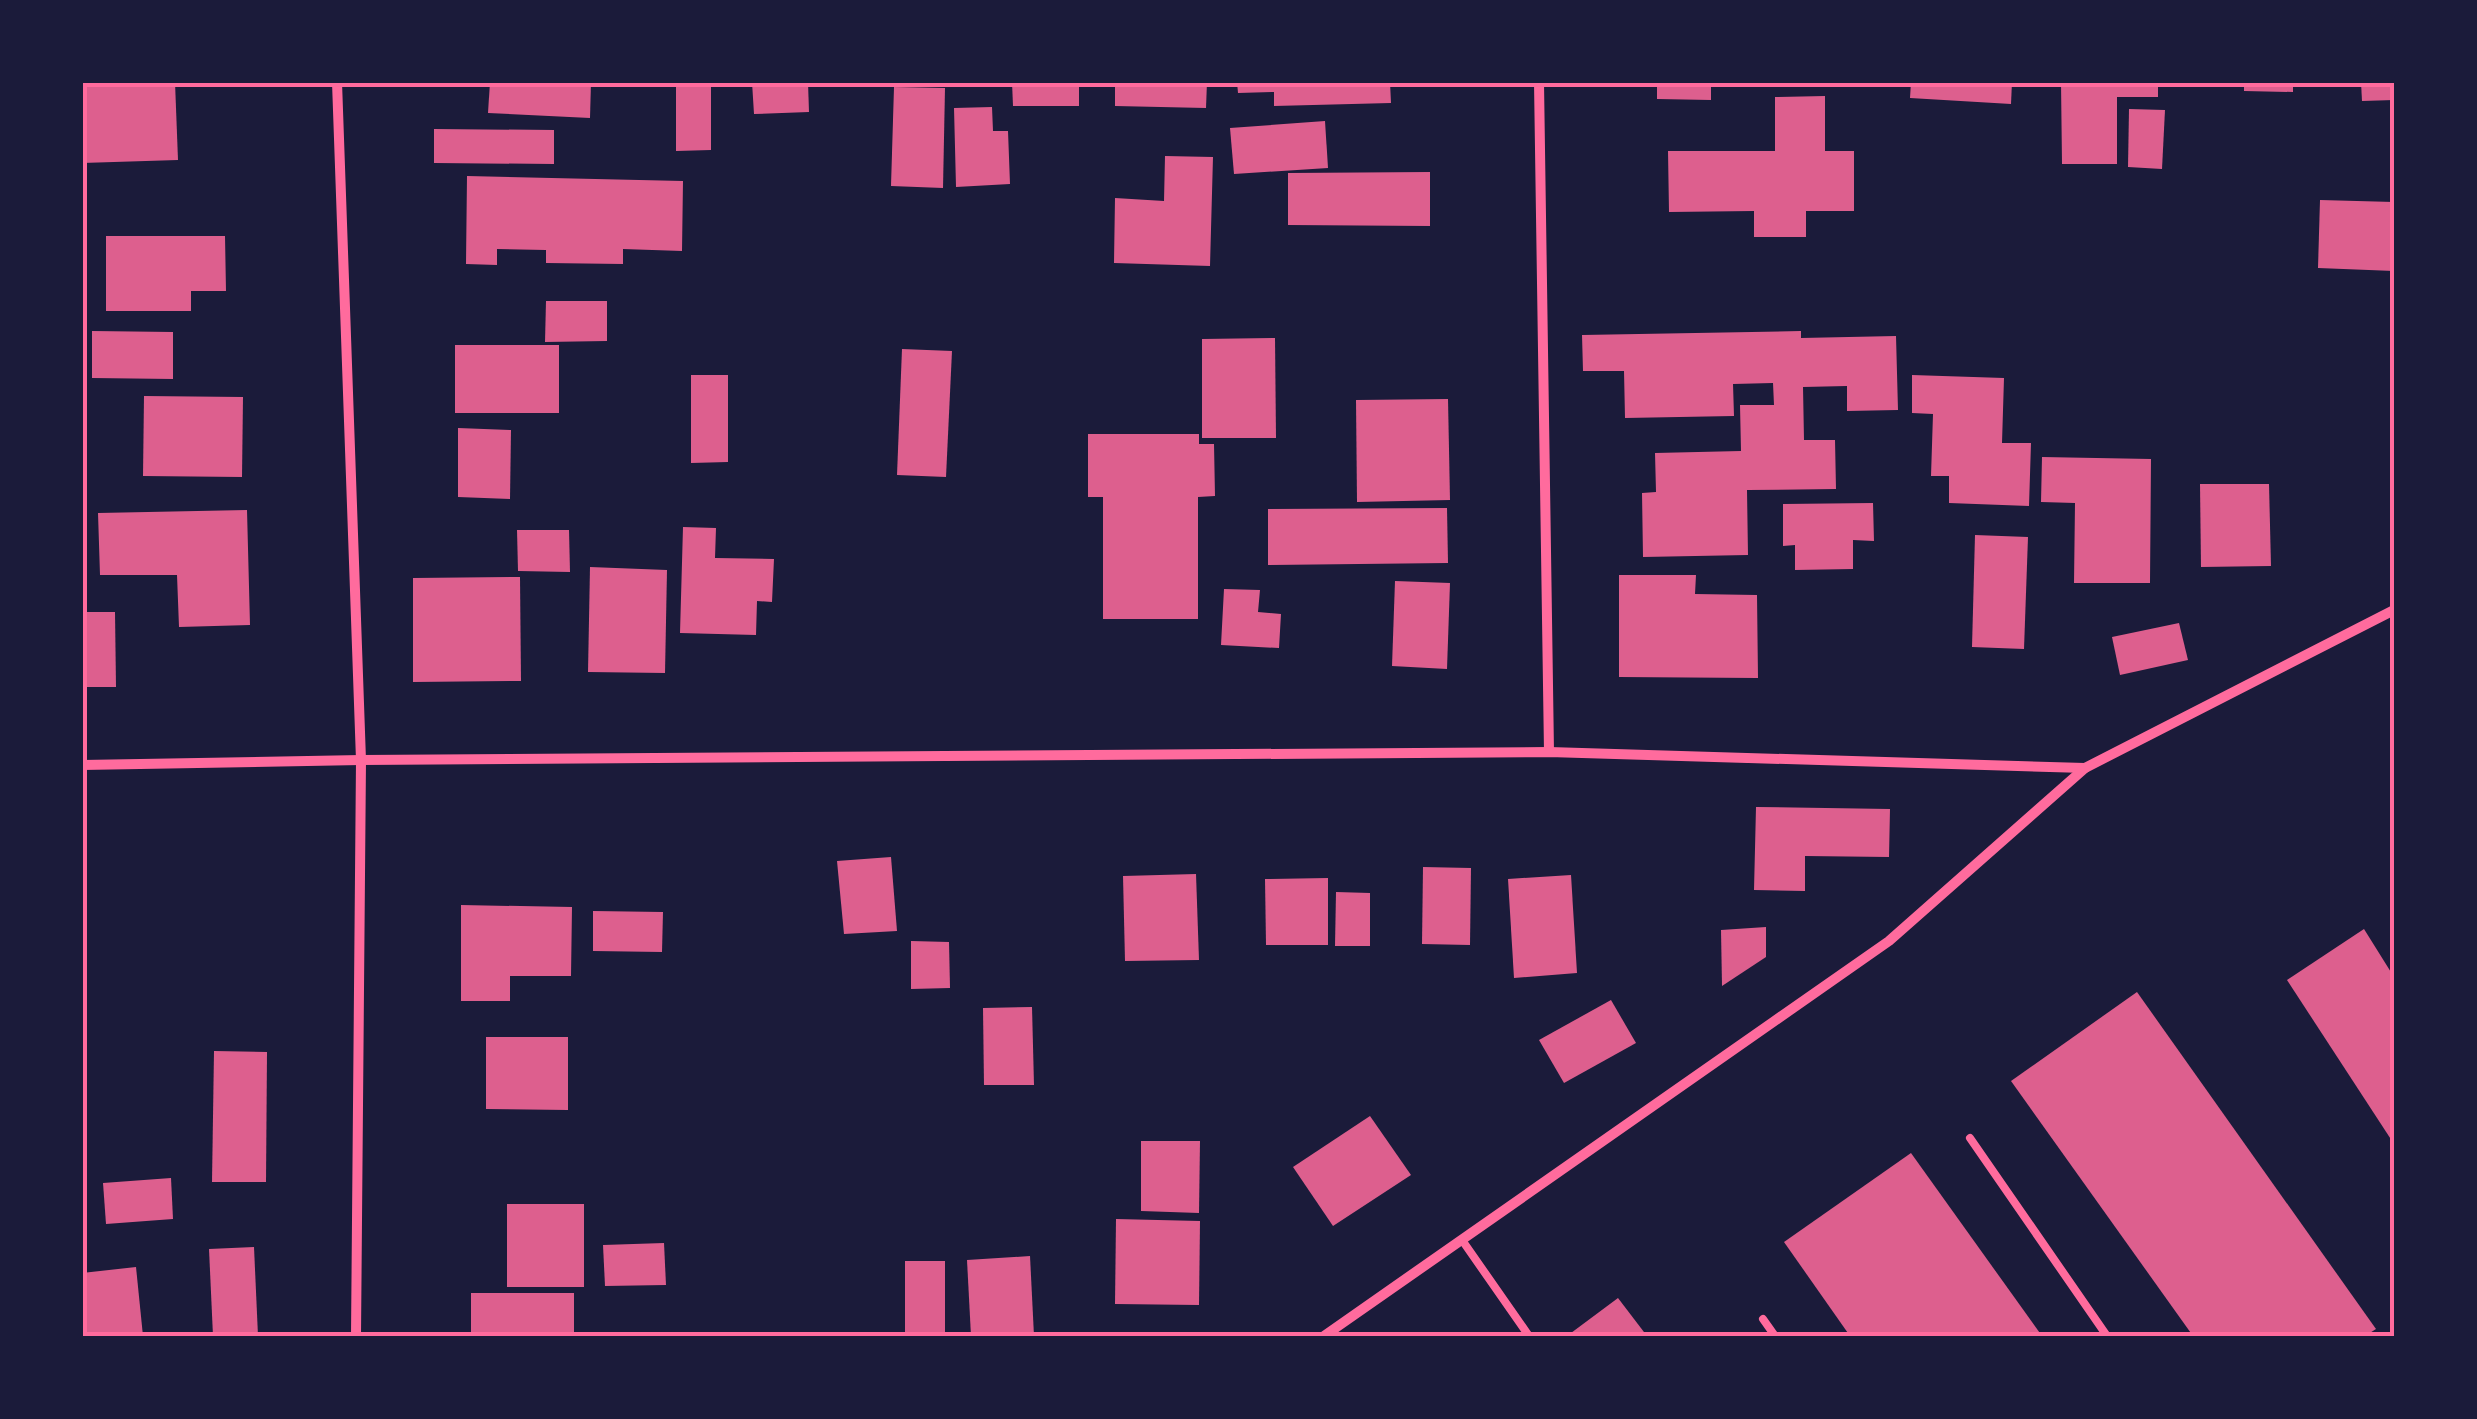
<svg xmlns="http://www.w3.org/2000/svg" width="2477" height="1419" viewBox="0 0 2477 1419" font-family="'Open Sans',sans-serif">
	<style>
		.building { fill: #dd5f8e }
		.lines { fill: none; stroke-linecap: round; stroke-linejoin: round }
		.service { stroke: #ff6b9d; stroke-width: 8 }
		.minor { stroke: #ff6b9d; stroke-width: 10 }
		.neatline { fill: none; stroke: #ff6b9d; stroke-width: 4 }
	</style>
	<rect width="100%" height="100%" fill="#1b1b3a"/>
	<g class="building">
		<path d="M82,82H175L178,160L82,163Z"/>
		<path d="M490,82H591L590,118L488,113Z"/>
		<path d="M676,82H711V150L676,151Z"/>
		<path d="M752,82H808L809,112L754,114Z"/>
		<path d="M1012,82H1079V106H1013Z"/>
		<path d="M1115,82H1207L1206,108L1115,106Z"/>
		<path d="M1237,82H1390L1391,103L1274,106V92L1238,93Z"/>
		<path d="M1657,82H1711V100L1657,99Z"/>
		<path d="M1911,82H2012L2011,104L1910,98Z"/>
		<path d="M2061,82H2158V97H2117V164H2062Z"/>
		<path d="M2244,82H2293V92L2244,91Z"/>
		<path d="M2361,82H2394V100L2362,101Z"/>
		<path d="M894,87L945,88L943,188L891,186Z"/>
		<path d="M1825,96V151H1854V211H1806V237H1754V211L1669,212L1668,151H1775V97Z"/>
		<path d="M992,107L993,131H1008L1010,184L956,187L954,108Z"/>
		<path d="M2129,109L2165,110L2162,169L2128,167Z"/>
		<path d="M1325,121L1328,168L1234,174L1230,128Z"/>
		<path d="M434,129L554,130V164L434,163Z"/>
		<path d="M1165,156L1213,157L1210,266L1114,263L1115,198L1164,201Z"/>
		<path d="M1430,172V226L1288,225V173Z"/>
		<path d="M467,176L683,181L682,251L623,249V264L546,263V250L497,249V265L466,264Z"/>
		<path d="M2320,200L2394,202V271L2318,268Z"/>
		<path d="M106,236H225L226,291H191V311H106Z"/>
		<path d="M546,301H607V341L545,342Z"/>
		<path d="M92,331L173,332V379L92,378Z"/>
		<path d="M1801,331V338L1896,336L1898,410L1847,411V386L1803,387L1804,440H1835L1836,489L1747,490L1748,555L1643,557L1642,493L1656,492L1655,453L1741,451L1740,405H1774L1773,383L1733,384L1734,416L1625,418L1624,371H1583L1582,335Z"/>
		<path d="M1275,338L1276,438H1202V339Z"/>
		<rect x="455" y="345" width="104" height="68"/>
		<path d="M902,349L952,351L946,477L897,475Z"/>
		<path d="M691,375H728V462L691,463Z"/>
		<path d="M1912,375L2004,378L2002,443H2031L2029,506L1949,503V476H1931L1933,414L1912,413Z"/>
		<path d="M144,396L243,397L242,477L143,476Z"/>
		<path d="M1448,399L1450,500L1357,502L1356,400Z"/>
		<path d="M458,428L511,430L510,499L458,497Z"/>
		<path d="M1088,434H1199V444H1214L1215,496L1198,497V619H1103V497H1088Z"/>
		<path d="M2042,457L2151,459L2150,583H2074L2075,503L2041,502Z"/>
		<path d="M2200,484H2269L2271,566L2201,567Z"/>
		<path d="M1873,503L1874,541L1853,540V569L1795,570V545L1783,546V504Z"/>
		<path d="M1447,508L1448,563L1268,565V509Z"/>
		<path d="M247,510L250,625L179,627L177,575H100L98,513Z"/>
		<path d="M683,527L716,528L715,558L774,559L772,602L757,601L756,635L680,633Z"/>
		<path d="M517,530H569L570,572L518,571Z"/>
		<path d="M1975,535L2028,537L2024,649L1972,647Z"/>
		<path d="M590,567L667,570L665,673L588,672Z"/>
		<path d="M1619,575H1696L1695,594L1757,595L1758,678L1619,677Z"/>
		<path d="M520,577L521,681L413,682V578Z"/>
		<path d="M1395,581L1450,583L1447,669L1392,666Z"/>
		<path d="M1224,589L1260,590L1258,612L1281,614L1279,648L1221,645Z"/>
		<path d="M82,612H115L116,687H82Z"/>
		<path d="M2179,623L2188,660L2120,675L2112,637Z"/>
		<path d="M1756,807L1890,809L1889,857L1805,856V891L1754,890Z"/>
		<path d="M891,857L897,931L844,934L837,861Z"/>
		<path d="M1423,867L1471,868L1470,945L1422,944Z"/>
		<path d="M1196,874L1199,960L1125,961L1123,876Z"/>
		<path d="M1571,875L1577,973L1514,978L1508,879Z"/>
		<path d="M1328,878V945H1266L1265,879Z"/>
		<path d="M1336,892L1370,893V946H1335Z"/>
		<path d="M461,905L572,907L571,976H510V1001H461Z"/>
		<path d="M593,911L663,912L662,952L593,951Z"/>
		<path d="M1766,927V957L1722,986L1721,930Z"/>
		<path d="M2364,929L2394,977V1144L2287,980Z"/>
		<path d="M911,941L949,942L950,988L911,989Z"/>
		<path d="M2137,992L2376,1329L2365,1336H2193L2011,1081Z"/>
		<path d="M1611,1000L1636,1043L1564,1083L1539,1040Z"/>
		<path d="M1032,1007L1034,1085H984L983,1008Z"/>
		<path d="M486,1037H568V1110L486,1109Z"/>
		<path d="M214,1051L267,1052L266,1182H212Z"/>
		<path d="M1370,1116L1411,1175L1333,1226L1293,1167Z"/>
		<path d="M1141,1141H1200L1199,1213L1141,1211Z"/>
		<path d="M1911,1153L2042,1336H1850L1784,1242Z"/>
		<path d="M171,1178L173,1219L106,1224L103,1183Z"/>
		<rect x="507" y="1204" width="77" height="83"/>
		<path d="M1116,1219L1200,1221L1199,1305L1115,1304Z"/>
		<path d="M664,1243L666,1285L605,1286L603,1245Z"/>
		<path d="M254,1247L258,1336H213L209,1249Z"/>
		<path d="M1030,1256L1034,1336H971L967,1260Z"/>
		<rect x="905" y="1261" width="40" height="75"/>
		<path d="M136,1267L143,1336H82V1273Z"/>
		<rect x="471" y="1293" width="103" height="43"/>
		<path d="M1618,1298L1647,1336H1574L1571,1333Z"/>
	</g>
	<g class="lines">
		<g class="service">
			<path d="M1970,1138L2107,1336"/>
			<path d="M1462,1240L1529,1336"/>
			<path d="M1763,1319L1775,1336"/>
		</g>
		<g class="minor">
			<path d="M337,82L361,760L356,1336"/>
			<path d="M1539,82L1549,752"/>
			<path d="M82,765L361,760L1549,752L2085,768"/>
			<path d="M1324,1336L1889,941L2085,768L2394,610"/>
		</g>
	</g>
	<rect width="2477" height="1419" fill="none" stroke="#1b1b3a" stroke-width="170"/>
	<rect x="85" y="85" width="2307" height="1249" class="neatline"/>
</svg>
